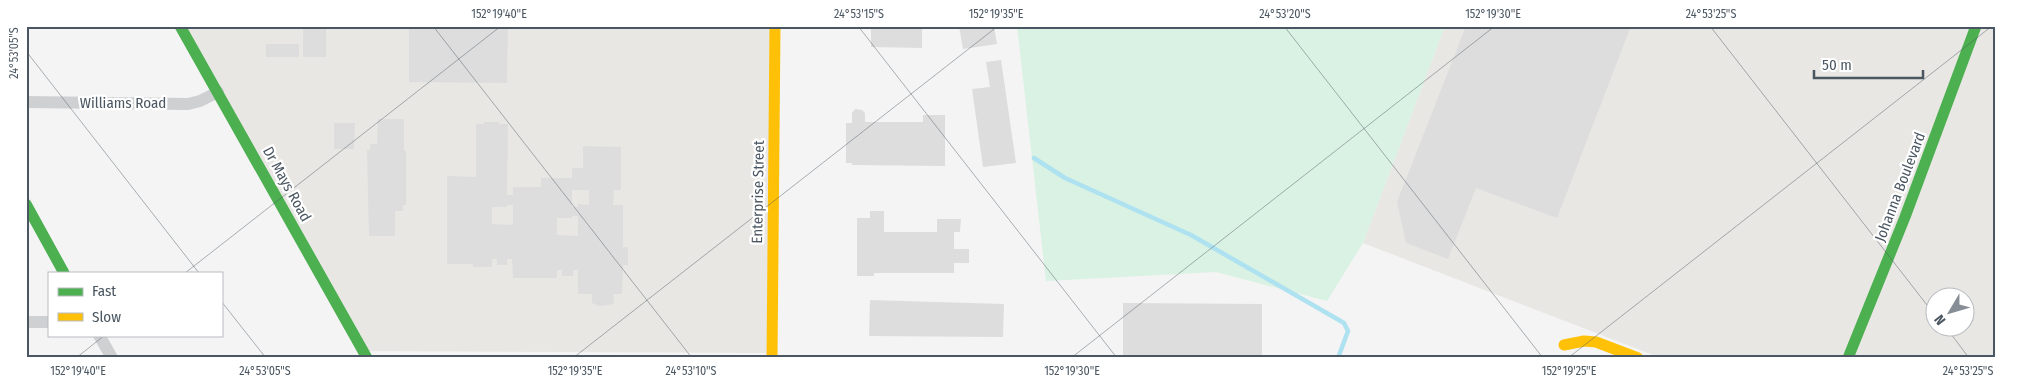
<svg xmlns="http://www.w3.org/2000/svg" width="2022" height="384" viewBox="0 0 2022 384" font-family="'Fira Sans Condensed',sans-serif">
	<style>
		.commercial { fill: #e8e7e3; fill-rule: evenodd }
		.green { fill: #d9f2e3 }
		.lines { fill: none; stroke-linecap: round; stroke-linejoin: round }
		.stream { stroke: #aee2f0; stroke-width: 4.5 }
		.building { fill: #ddddde; fill-rule: evenodd }
		.street { stroke: #ced0d2; stroke-width: 12 }
		.fast { stroke: #4caf50; stroke-width: 11 }
		.slow { stroke: #ffc107; stroke-width: 11 }
		.ticks { fill: none; stroke: #4a5661; stroke-width: 1; stroke-opacity: 0.45 }
		.labels { text-anchor: middle; stroke-width: 4.5; stroke-linejoin: round; paint-order: stroke }
		.street-label { font-size: 15px; fill: #4a5661; stroke: #fff }
		.neatline { fill: none; stroke: #4a5661; stroke-width: 2 }
		.ticks-label { font-size: 12px; text-anchor: middle; fill: #4a5661 }
	</style>
	<rect width="100%" height="100%" fill="#f4f4f4"/>
	<g class="commercial">
		<path d="M181,26H775L773,353L364,351Z"/>
		<path d="M1445,26H1996V358H1661L1363,243ZM1934,296H1964V326H1934Z"/>
	</g>
	<path class="green" d="M1017,26H1445L1363,243L1327,301L1216,272L1046,281Z"/>
	<g class="lines">
		<path class="stream" d="M1034,158L1065,178L1191,235L1344,323L1348,331L1338,358"/>
	</g>
	<g class="building">
		<rect x="303" y="26" width="23" height="31"/>
		<path d="M409,26H508L507,83L409,82Z"/>
		<path d="M871,26H922V48L871,47Z"/>
		<path d="M959,26H994L997,44L963,49Z"/>
		<path d="M1466,26H1631L1557,218L1476,188L1448,259L1406,243L1397,202Z"/>
		<rect x="266" y="44" width="33" height="13"/>
		<path d="M1001,60L1016,163L983,167L972,89L990,87L986,62Z"/>
		<path d="M855,109L862,110L865,113V122H923V115H945V166L852,165V163H846V123H852V113Z"/>
		<path d="M378,119H404V151H406V205H403V211H395V236H369L367,150H370V144H377Z"/>
		<path d="M484,122H499V124H508L507,195H513V187H541V178H572V168H583V146L621,147V190H614L613,205H623V247H628V265H623L622,294H613L614,304L599,306L592,303V294H578V270H573V276H562V270H557V278H513L512,259H507V265H497V259H492V267H473V264H447V176L476,177V124H484ZM572,190H589V205L578,204V207H572ZM507,205H513V225L492,224V207H507ZM572,216H578V236L557,235V218H572Z"/>
		<path d="M334,123H355L354,149H334Z"/>
		<path d="M870,211H884V232H937V219H961L960,232H954V249H969V263H954V273H874V276H857V218H870Z"/>
		<path d="M870,300L1004,304L1003,337L869,336Z"/>
		<path d="M1123,303L1262,304V358H1123Z"/>
	</g>
	<g class="lines">
		<g class="street">
			<path d="M26,102L188,104L200,101L218,92"/>
			<path d="M26,322H49"/>
			<path d="M99,335L112,358"/>
		</g>
		<g class="fast">
			<path d="M180,26L367,358"/>
			<path d="M26,204L64,273"/>
			<path d="M1848,358L1905,217L1976,26"/>
		</g>
		<g class="slow">
			<path d="M1564,345L1584,341L1596,342L1638,358"/>
			<path d="M772,358L775,26"/>
		</g>
	</g>
	<path class="ticks" d="M433,26L692,358M858,26L1117,358M1284,26L1543,358M1710,26L1934,314M26,51L199,273M185,273L501,26M221,301L266,358M1945,326L1969,358M76,358L105,335M573,358L998,26M1071,358L1495,26M1568,358L1992,26"/>
	<g class="labels">
		<g class="street-label">
			<text x="123" y="108">Williams Road</text>
			<text transform="translate(287 184) rotate(61)" y="5">Dr Mays Road</text>
			<text transform="translate(1900 187) rotate(-69)" y="5">Johanna Boulevard</text>
			<text transform="translate(758 192) rotate(-89)" y="5">Enterprise Street</text>
		</g>
	</g>
	<rect width="2022" height="384" fill="none" stroke="#ffffff" stroke-width="55"/>
	<rect x="48" y="272" width="175" height="65" fill="#ffffff" stroke="#b7bbc0"/>
	<rect x="58" y="288" width="25" height="8" fill="#4caf50" stroke="#b7bbc0"/>
	<text x="92" y="296" font-size="15" fill="#4a5661">Fast</text>
	<rect x="58" y="313" width="25" height="8" fill="#ffc107" stroke="#b7bbc0"/>
	<text x="92" y="322" font-size="15" fill="#4a5661">Slow</text>
	<g transform="translate(1950 312) rotate(232)"><circle r="24" fill="#ffffff" stroke="#b7bbc0"/>
	<path d="M0-4L9 19L0 12L-9 19Z" fill="#868d94"/>
	<text y="-8" font-size="14" font-weight="bold" text-anchor="middle" fill="#4a5661">N</text>
	</g>
	<path d="M1814 70v8h109v-8" fill="none" stroke="#4a5661" stroke-width="2.5"/>
	<text x="1822" y="70" font-size="15" fill="#4a5661" stroke="#ffffff" stroke-width="4" paint-order="stroke">50 m</text>
	<rect x="28" y="28" width="1966" height="328" class="neatline"/>
	<g class="ticks-label">
		<text x="499" y="18">152°19'40"E</text>
		<text x="859" y="18">24°53'15"S</text>
		<text x="996" y="18">152°19'35"E</text>
		<text x="1285" y="18">24°53'20"S</text>
		<text x="1493" y="18">152°19'30"E</text>
		<text x="1711" y="18">24°53'25"S</text>
		<text transform="translate(14 53) rotate(-90)" y="4">24°53'05"S</text>
		<text x="78" y="375">152°19'40"E</text>
		<text x="265" y="375">24°53'05"S</text>
		<text x="575" y="375">152°19'35"E</text>
		<text x="691" y="375">24°53'10"S</text>
		<text x="1072" y="375">152°19'30"E</text>
		<text x="1569" y="375">152°19'25"E</text>
		<text x="1968" y="375">24°53'25"S</text>
	</g>
</svg>
